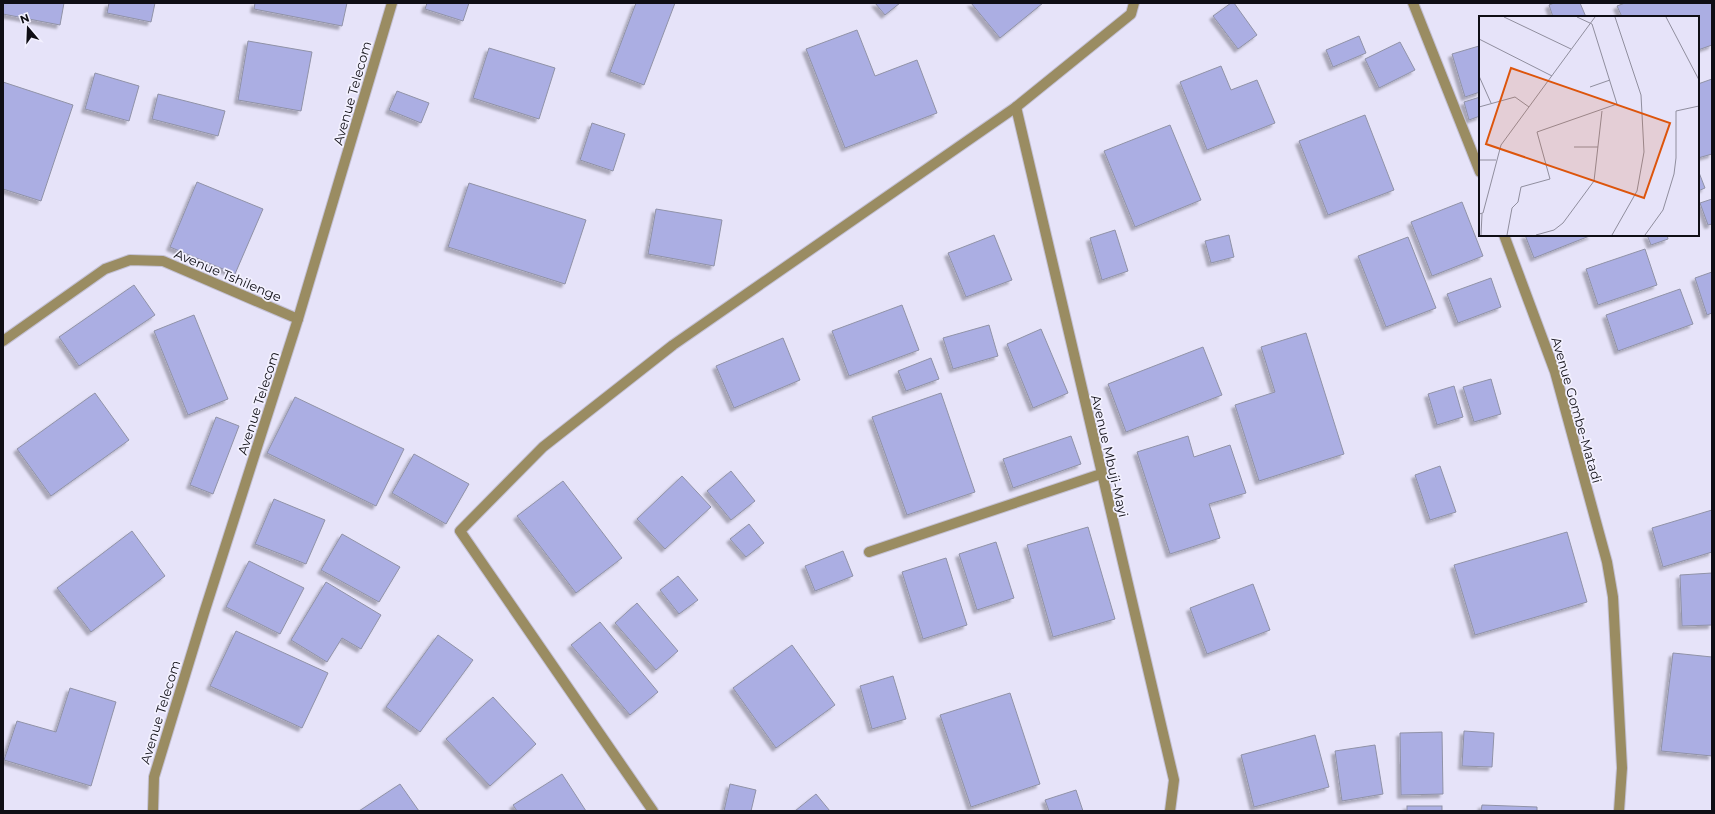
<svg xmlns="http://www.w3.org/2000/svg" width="1715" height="814" viewBox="0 0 1715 814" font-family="Montserrat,sans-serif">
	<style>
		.building { fill: #abaee3; stroke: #9092a7; filter: url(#shadow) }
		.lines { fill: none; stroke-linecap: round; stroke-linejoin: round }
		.minor-casing { stroke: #c4c1d5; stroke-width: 12 }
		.minor { stroke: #9a8c62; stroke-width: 10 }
		.labels { text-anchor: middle; stroke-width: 3.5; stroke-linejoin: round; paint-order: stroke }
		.street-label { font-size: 13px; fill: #0f0e15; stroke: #f3f1ff }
		.inset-road { fill: none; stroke: #908e9e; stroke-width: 1 }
		.view { fill: #dd550c; fill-opacity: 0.15; stroke: #dd550c; stroke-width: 2 }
		.inset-edge { fill: none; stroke: #0f0e15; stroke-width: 2 }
	</style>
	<defs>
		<filter id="shadow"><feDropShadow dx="-3.5" dy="3.5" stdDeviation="1" flood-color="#0004"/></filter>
	</defs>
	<rect width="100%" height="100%" fill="#e6e3f9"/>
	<g class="building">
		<path d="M3,3H64L60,25L3,14Z"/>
		<path d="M109,3H155L151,22L107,13Z"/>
		<path d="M255,3H347L342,26L254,9Z"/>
		<path d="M427,3H469L463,21L425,9Z"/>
		<path d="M636,3H675L644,85L610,72Z"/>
		<path d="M875,3H900L885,15Z"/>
		<path d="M971,3H1043L1000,38Z"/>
		<path d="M1231,3H1234L1257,35L1238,49L1213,16Z"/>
		<path d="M1554,3H1580L1586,17H1553L1549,5Z"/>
		<path d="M1625,3H1712V45L1698,50V17H1622L1617,6Z"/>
		<path d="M857,30L875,76L917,60L937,113L845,148L806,49Z"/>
		<path d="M1359,36L1366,53L1333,67L1326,50Z"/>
		<path d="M248,41L312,52L301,111L238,100Z"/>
		<path d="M1400,42L1415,70L1379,88L1365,59Z"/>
		<path d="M1479,46L1480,92L1465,97L1452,54Z"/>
		<path d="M489,48L555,68L539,119L473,98Z"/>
		<path d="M1221,66L1231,90L1257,80L1275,123L1207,150L1180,82Z"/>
		<path d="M95,73L139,86L129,121L85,109Z"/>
		<path d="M1712,79V154L1698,158V84Z"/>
		<path d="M3,82L73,105L41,201L3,189Z"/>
		<path d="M397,91L429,103L421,123L389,110Z"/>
		<path d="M158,94L225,111L218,136L152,119Z"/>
		<path d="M1480,97V116L1469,120L1464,102Z"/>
		<path d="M1365,115L1394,190L1328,215L1299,141Z"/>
		<path d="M592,123L625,134L613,171L580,160Z"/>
		<path d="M1170,125L1201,200L1135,227L1104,151Z"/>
		<path d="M1698,170L1705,188L1698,191Z"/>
		<path d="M197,182L263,209L235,274L170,247Z"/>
		<path d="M469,183L586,220L565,284L448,247Z"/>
		<path d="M1712,199V224L1708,225L1700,203Z"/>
		<path d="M1462,202L1483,256L1432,276L1411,222Z"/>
		<path d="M656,209L722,220L714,266L648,254Z"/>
		<path d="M1115,230L1128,271L1102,280L1090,238Z"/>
		<path d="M994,235L1012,280L966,297L948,253Z"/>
		<path d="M1229,235L1234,257L1211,263L1205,241Z"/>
		<path d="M1525,235H1592L1534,258Z"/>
		<path d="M1647,235H1667L1668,239L1651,245Z"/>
		<path d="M1408,237L1436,308L1386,327L1358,256Z"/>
		<path d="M1645,249L1657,285L1598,305L1586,269Z"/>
		<path d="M1712,272V313L1707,315L1695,278Z"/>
		<path d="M1491,278L1501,307L1458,323L1447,294Z"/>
		<path d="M134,285L155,315L79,366L59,337Z"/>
		<path d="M1680,289L1693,324L1618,351L1606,315Z"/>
		<path d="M902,305L919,350L849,376L832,331Z"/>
		<path d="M194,315L228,399L188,415L154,331Z"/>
		<path d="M989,325L998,356L953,369L943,338Z"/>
		<path d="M1041,329L1068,393L1033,408L1007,344Z"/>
		<path d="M1306,333L1344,454L1259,481L1235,405L1275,392L1261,347Z"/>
		<path d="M783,338L800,380L734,408L716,366Z"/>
		<path d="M1203,347L1222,395L1126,432L1108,384Z"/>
		<path d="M931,358L939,379L906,391L898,371Z"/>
		<path d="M1491,379L1501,414L1474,422L1463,387Z"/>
		<path d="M1454,386L1463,417L1437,425L1428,394Z"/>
		<path d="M95,393L129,440L51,496L17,449Z"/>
		<path d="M941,393L975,492L907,515L872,417Z"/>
		<path d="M295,397L404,449L376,506L267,453Z"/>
		<path d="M216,417L239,426L213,494L190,485Z"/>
		<path d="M1071,436L1081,464L1013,488L1003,459Z"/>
		<path d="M1188,436L1194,457L1230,445L1246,493L1209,504L1220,538L1170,554L1137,452Z"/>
		<path d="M414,454L469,484L446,524L392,493Z"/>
		<path d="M1440,466L1456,512L1430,520L1415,475Z"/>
		<path d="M731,471L755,501L731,520L707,491Z"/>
		<path d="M682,476L711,507L665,549L637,519Z"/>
		<path d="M563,481L622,558L576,593L517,516Z"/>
		<path d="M274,499L325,520L306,564L255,544Z"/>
		<path d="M1712,510V552L1663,567L1652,528Z"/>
		<path d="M749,524L764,543L746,557L730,539Z"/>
		<path d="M1088,527L1115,619L1053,637L1027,545Z"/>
		<path d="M132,531L165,576L91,632L57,588Z"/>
		<path d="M1567,532L1587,602L1475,635L1454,565Z"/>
		<path d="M342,534L400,567L379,602L321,570Z"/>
		<path d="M996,542L1014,598L977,610L959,554Z"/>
		<path d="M843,551L853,576L815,591L805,566Z"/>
		<path d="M946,558L967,625L923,639L902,572Z"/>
		<path d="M249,561L304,588L280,634L226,607Z"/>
		<path d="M1712,573V625L1682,626L1680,575Z"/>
		<path d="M678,576L698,600L679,614L660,590Z"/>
		<path d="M326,582L381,615L361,649L342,638L327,662L291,640Z"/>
		<path d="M1253,584L1270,630L1207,654L1190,608Z"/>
		<path d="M637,603L678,651L656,670L615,623Z"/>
		<path d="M600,622L658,692L630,715L571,645Z"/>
		<path d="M236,631L328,673L302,728L210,686Z"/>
		<path d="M438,635L473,660L420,732L386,707Z"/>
		<path d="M792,645L835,705L776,748L733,688Z"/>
		<path d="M1673,653L1712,657V756L1661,751Z"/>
		<path d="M893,676L906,719L872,729L860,686Z"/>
		<path d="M70,688L116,702L91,786L4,760L17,721L56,732Z"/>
		<path d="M1010,693L1040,784L971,807L940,715Z"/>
		<path d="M493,697L536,744L490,786L446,739Z"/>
		<path d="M1464,731L1494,733L1492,767L1462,766Z"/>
		<path d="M1442,732L1443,794L1401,795L1400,733Z"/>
		<path d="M1315,735L1329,787L1254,807L1241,755Z"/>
		<path d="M1375,745L1383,794L1342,801L1335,751Z"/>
		<path d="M562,774L586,811H517L513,805Z"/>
		<path d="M400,784L419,811H359Z"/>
		<path d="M730,784L756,790L751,811H724Z"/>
		<path d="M1076,790L1083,811H1049L1045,800Z"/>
		<path d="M816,794L830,811H795Z"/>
		<path d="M1482,805L1537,807V811H1481Z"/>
		<rect x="1407" y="806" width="35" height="5"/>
	</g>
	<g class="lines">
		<g class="minor-casing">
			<g id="minor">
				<path d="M1413,3L1480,172"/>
				<path d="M1016,107L1174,780L1170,811"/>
				<path d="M1504,235L1555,372L1607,562L1613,597L1622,768L1619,811"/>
				<path d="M3,341L105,269L130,260L163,261L298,319"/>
				<path d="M869,552L1101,474"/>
				<path d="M153,811L154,777L204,613L298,319L392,3"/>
				<path d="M653,811L460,531L543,447L673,345L1016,107L1131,14L1134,3"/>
			</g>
		</g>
		<use href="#minor" class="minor"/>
	</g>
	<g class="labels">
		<g class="street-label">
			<text transform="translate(352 93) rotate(-74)" y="5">Avenue Telecom</text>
			<text transform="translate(228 275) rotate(23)" y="5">Avenue Tshilenge</text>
			<text transform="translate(258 403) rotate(-72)" y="5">Avenue Telecom</text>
			<text transform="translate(1577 410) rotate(74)" y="5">Avenue Gombe-Matadi</text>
			<text transform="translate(1110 456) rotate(77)" y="5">Avenue Mbuji-Mayi</text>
			<text transform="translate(160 712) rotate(-73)" y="5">Avenue Telecom</text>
		</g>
	</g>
	<g transform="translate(1479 16)">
		<rect width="220" height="220" fill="#e6e3f9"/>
		<path class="inset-road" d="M25,1L92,33M187,1L220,64M0,23L73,60M0,60L12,87M111,71L131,64M0,91L36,81L50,91M95,131H119M0,144H17M0,198L4,197L22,129L116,1M2,219L3,198M28,219L33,192L39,186L42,171L71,163L58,116L138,88L113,8L98,1M57,219L75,214L84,207L115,165L123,95M133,219L158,175L165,136L162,79L136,1M166,219L184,194L195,158L197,142V95L220,90"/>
		<path class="view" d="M32,52L191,107L165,182L7,128Z"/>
		<rect width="220" height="220" class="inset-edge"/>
	</g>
	<rect width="1715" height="814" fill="none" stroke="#0f0e15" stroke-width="8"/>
	<g transform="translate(28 28) rotate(341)" stroke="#f3f1ff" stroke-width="3" paint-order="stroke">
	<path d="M0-3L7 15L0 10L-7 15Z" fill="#0f0e15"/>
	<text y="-6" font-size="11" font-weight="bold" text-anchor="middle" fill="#0f0e15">N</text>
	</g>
</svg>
